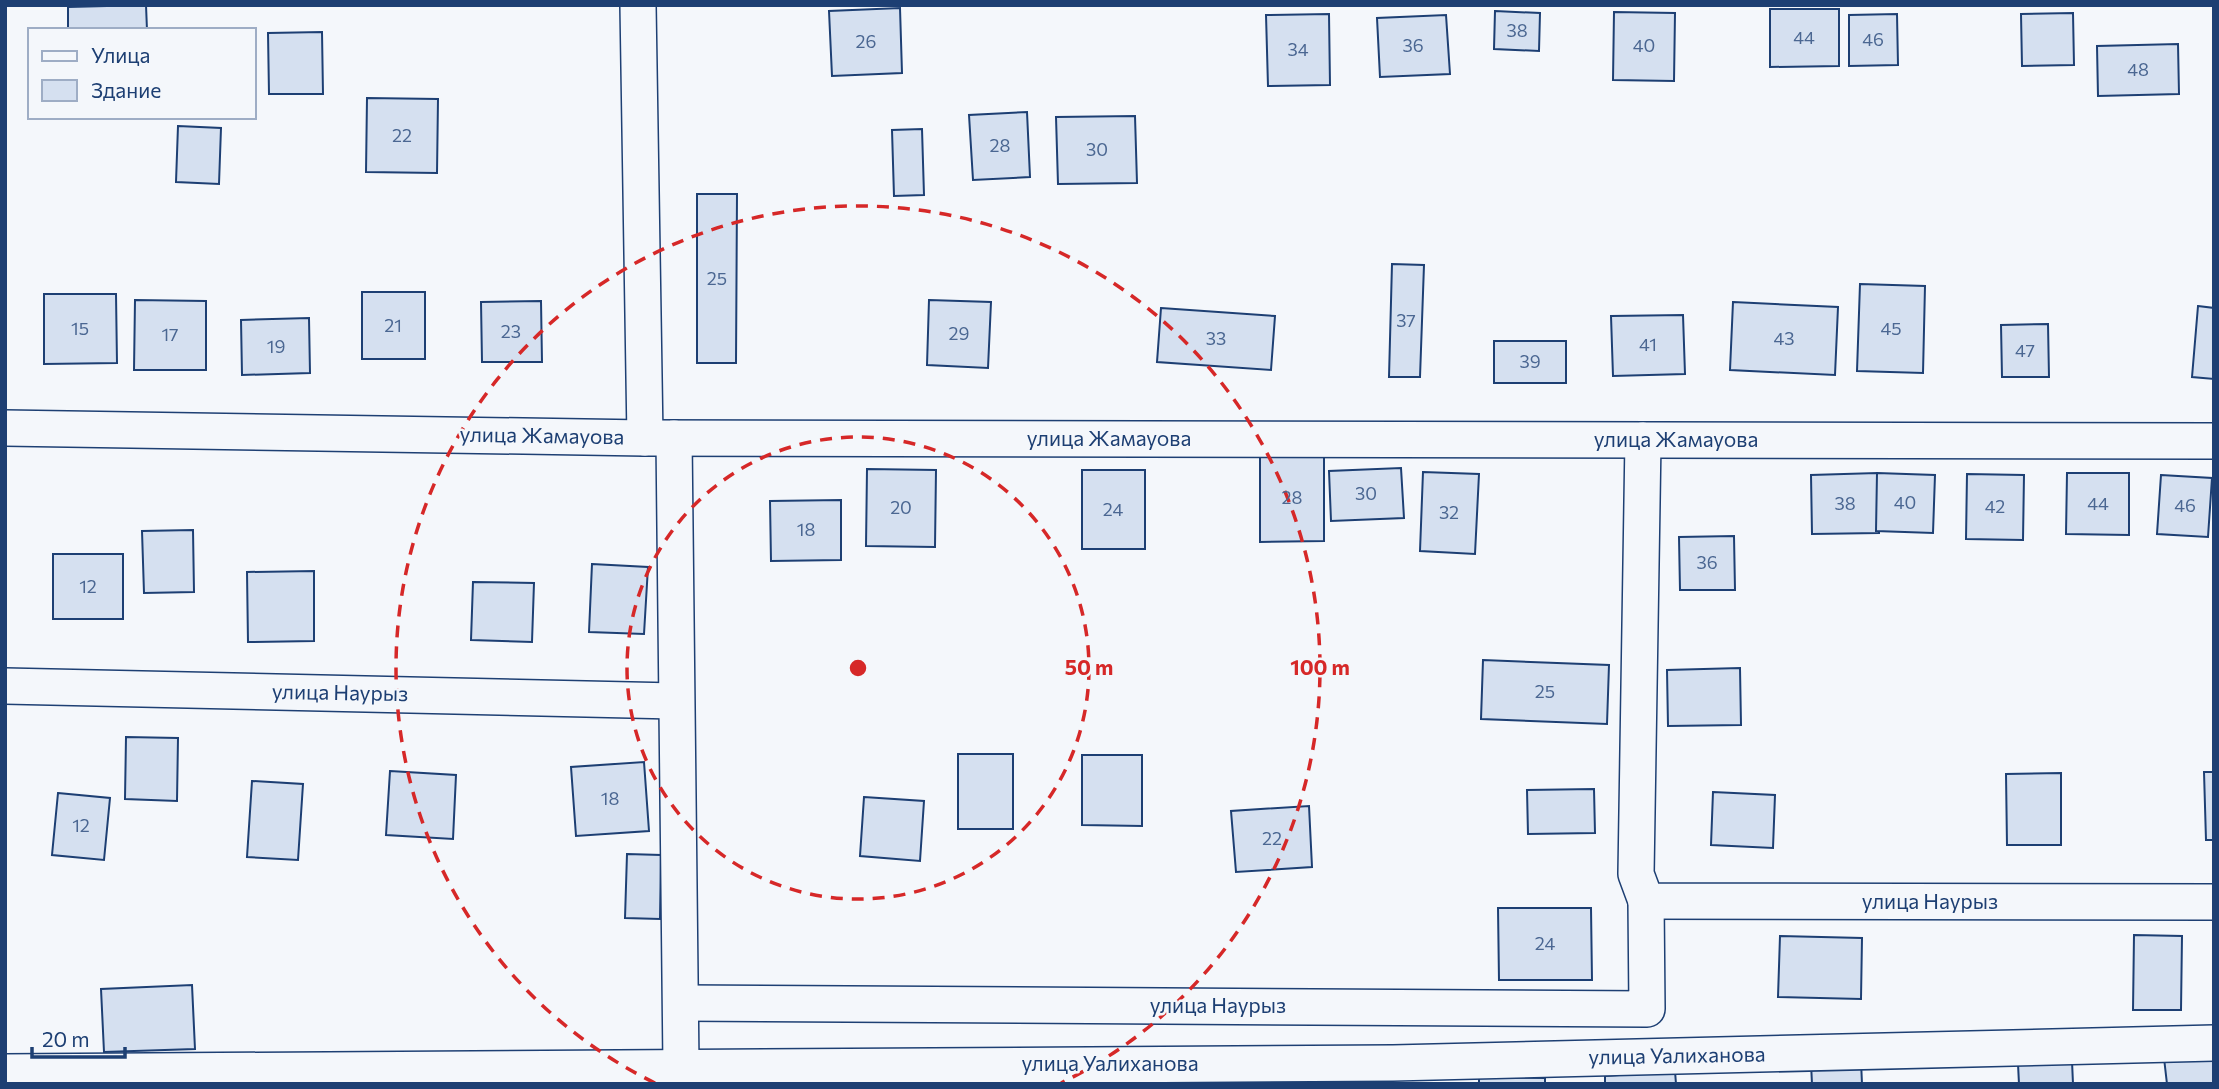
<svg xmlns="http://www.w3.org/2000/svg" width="2219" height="1089" viewBox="0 0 2219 1089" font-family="Commissioner,sans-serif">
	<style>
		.building { fill: #d5e0f0; stroke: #1d3f73; stroke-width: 2 }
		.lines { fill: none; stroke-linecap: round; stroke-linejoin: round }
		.minor-casing { stroke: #1d3f73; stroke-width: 38 }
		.minor { stroke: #f4f7fb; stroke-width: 35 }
		.ring { fill: none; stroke: #d62828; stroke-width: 3.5; stroke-dasharray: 12 9 }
		.labels { text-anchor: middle; stroke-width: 5; stroke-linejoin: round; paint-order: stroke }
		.number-label { font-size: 18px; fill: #4b6792 }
		.street-label { font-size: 21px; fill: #1d3f73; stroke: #f4f7fb }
		.centre { fill: #d62828; stroke: #f4f7fb; stroke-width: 3.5 }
		.ring-label { font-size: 21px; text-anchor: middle; font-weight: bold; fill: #d62828; stroke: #f4f7fb; stroke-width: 5; stroke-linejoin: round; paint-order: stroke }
	</style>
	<rect width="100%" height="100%" fill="#f4f7fb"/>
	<g class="building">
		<path d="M146,5L147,30H68V7Z"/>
		<path d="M900,8L902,73L832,76L829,11Z"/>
		<path d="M1770,9H1839V66L1770,67Z"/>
		<path d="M1495,11L1540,13L1539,51L1494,49Z"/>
		<path d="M1614,12L1675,13L1674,81L1613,80Z"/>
		<path d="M2073,13L2074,65L2022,66L2021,14Z"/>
		<path d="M1329,14L1330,85L1268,86L1266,15Z"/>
		<path d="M1897,14L1898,65L1849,66V15Z"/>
		<path d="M1446,15L1450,74L1380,77L1377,18Z"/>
		<path d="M322,32L323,94H269L268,33Z"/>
		<path d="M2178,44L2179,94L2098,96L2097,46Z"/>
		<path d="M367,98L438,99L437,173L366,172Z"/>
		<path d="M1027,112L1030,177L973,180L969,115Z"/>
		<path d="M1135,116L1137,183L1058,184L1056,117Z"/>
		<path d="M178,126L221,128L219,184L176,182Z"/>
		<path d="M922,129L924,195L894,196L892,130Z"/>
		<path d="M697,194H737L736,363H697Z"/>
		<path d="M1392,264L1424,265L1420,377H1389Z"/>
		<path d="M1860,284L1925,286L1923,373L1857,371Z"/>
		<rect x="362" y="292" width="63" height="67"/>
		<path d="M44,294H116L117,363L44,364Z"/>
		<path d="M135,300L206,301V370H134Z"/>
		<path d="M929,300L991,302L988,368L927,365Z"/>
		<path d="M541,301L542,362H482L481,302Z"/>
		<path d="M1733,302L1838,307L1835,375L1730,370Z"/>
		<path d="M2198,306L2214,308V379L2192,377Z"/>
		<path d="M1161,308L1275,316L1271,370L1157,362Z"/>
		<path d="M1683,315L1685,374L1613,376L1611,316Z"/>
		<path d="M309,318L310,373L242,375L241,320Z"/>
		<path d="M2048,324L2049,377H2002L2001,325Z"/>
		<rect x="1494" y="341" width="72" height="42"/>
		<path d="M1324,454V541L1260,542V455Z"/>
		<path d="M1401,468L1404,518L1331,521L1329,471Z"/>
		<path d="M867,469L936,470L935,547L866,546Z"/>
		<rect x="1082" y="470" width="63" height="79"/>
		<path d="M1423,472L1479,474L1475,554L1420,551Z"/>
		<path d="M1877,473L1879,533L1812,534L1811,475Z"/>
		<path d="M1877,473L1935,475L1933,533L1876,531Z"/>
		<path d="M2067,473H2129V535L2066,534Z"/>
		<path d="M1967,474L2024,475L2023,540L1966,539Z"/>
		<path d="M2161,475L2212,478L2208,537L2157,534Z"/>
		<path d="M841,500V560L771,561L770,501Z"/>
		<path d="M193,530L194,592L144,593L142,531Z"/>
		<path d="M1734,536L1735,590H1680L1679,537Z"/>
		<rect x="53" y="554" width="70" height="65"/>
		<path d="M592,564L648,567L644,634L589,632Z"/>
		<path d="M314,571V641L248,642L247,572Z"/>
		<path d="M473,582L534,583L532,642L471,640Z"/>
		<path d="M1483,660L1609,665L1607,724L1481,719Z"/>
		<path d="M1740,668L1741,725L1668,726L1667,670Z"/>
		<path d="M126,737L178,738L177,801L125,799Z"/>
		<rect x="958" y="754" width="55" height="75"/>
		<path d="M1082,755H1142V826L1082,825Z"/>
		<path d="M644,762L649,831L576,836L571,767Z"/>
		<path d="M390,771L456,775L453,839L386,835Z"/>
		<path d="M2204,772H2214V840H2206Z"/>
		<path d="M2061,773V845H2007L2006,774Z"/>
		<path d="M252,781L303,784L298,860L247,857Z"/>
		<path d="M1594,789L1595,833L1528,834L1527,790Z"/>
		<path d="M1713,792L1775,795L1773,848L1711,845Z"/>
		<path d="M58,793L110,798L104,860L52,855Z"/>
		<path d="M864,797L924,801L920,861L860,856Z"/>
		<path d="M1309,806L1312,867L1236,872L1231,811Z"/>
		<path d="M627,854L661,855L660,919L625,918Z"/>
		<path d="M1498,908H1591L1592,980H1499Z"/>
		<path d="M2134,935L2182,936L2181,1010H2133Z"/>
		<path d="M1780,936L1862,938L1861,999L1778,997Z"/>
		<path d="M192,985L195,1049L104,1052L101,989Z"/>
		<path d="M2214,1053V1084H2167L2164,1058Z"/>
		<path d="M1861,1061L1862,1084H1812L1811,1063Z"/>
		<path d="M2072,1061L2073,1084H2019L2018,1064Z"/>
		<path d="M1675,1071L1676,1084H1605V1076Z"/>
		<path d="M1479,1077L1545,1078V1084H1479Z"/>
	</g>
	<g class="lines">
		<g class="minor-casing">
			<g id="minor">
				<path d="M638,5L645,438"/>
				<path d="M5,428L645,438L2214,441"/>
				<path d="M674,438L681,1066"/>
				<path d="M1643,440L1636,874L1646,901L2214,902"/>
				<path d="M5,686L675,701"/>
				<path d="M681,1003L1647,1009L1646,901"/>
				<path d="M5,1072L1393,1063L2214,1043"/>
			</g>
		</g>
		<use href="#minor" class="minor"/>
	</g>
	<g class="ring">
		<circle cx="858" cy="668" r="231"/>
		<path d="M655 1083A462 462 0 1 1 1061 1083"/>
	</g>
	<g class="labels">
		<g class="number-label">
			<text x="1517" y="37">38</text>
			<text x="1804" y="44">44</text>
			<text x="1873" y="46">46</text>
			<text x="866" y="48">26</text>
			<text x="1413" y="52">36</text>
			<text x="1644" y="52">40</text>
			<text x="1298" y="56">34</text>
			<text x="2138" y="76">48</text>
			<text x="402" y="142">22</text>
			<text x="1000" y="152">28</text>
			<text x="1097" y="156">30</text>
			<text x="717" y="285">25</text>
			<text x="1406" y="327">37</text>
			<text x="393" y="332">21</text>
			<text x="80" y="335">15</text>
			<text x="1891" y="335">45</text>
			<text x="511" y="338">23</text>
			<text x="959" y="340">29</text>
			<text x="170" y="341">17</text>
			<text x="1216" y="345">33</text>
			<text x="1784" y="345">43</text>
			<text x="1648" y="351">41</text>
			<text x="276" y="353">19</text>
			<text x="2025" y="357">47</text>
			<text x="1530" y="368">39</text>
			<text x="1366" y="500">30</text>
			<text x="1292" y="504">28</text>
			<text x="1905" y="509">40</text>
			<text x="1845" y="510">38</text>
			<text x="2098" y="510">44</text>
			<text x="2185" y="512">46</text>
			<text x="1995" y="513">42</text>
			<text x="901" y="514">20</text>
			<text x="1113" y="516">24</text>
			<text x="1449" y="519">32</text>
			<text x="806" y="536">18</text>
			<text x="1707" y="569">36</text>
			<text x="88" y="593">12</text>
			<text x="1545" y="698">25</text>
			<text x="610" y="805">18</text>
			<text x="81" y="832">12</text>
			<text x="1272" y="845">22</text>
			<text x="1545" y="950">24</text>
		</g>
		<g class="street-label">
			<text transform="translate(542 436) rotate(1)" y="7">улица Жамауова</text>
			<text x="1109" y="446">улица Жамауова</text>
			<text x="1676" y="447">улица Жамауова</text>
			<text transform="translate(340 693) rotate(1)" y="7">улица Наурыз</text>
			<text x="1930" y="909">улица Наурыз</text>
			<text x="1218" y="1013">улица Наурыз</text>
			<text transform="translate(1677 1056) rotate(-1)" y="7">улица Уалиханова</text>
			<text x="1110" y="1071">улица Уалиханова</text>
		</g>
	</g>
	<circle cx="858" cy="668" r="10" class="centre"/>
	<g class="ring-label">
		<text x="1089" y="675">50 m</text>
		<text x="1320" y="675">100 m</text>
	</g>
	<rect width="2219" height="1089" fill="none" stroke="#1d3f73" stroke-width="14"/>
	<rect x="28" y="28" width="228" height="91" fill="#f4f7fb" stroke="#9eadc5" stroke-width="2"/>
	<rect x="42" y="51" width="35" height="10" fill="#f4f7fb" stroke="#9eadc5" stroke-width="2"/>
	<text x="91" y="63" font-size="21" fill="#1d3f73">Улица</text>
	<rect x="42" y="80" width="35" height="21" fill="#d5e0f0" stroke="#9eadc5" stroke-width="2"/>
	<text x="91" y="98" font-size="21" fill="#1d3f73">Здание</text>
	<path d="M32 1047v10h93v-10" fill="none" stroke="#1d3f73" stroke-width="3.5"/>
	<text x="42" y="1047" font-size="21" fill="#1d3f73" stroke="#f4f7fb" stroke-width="5" paint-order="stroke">20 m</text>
</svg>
